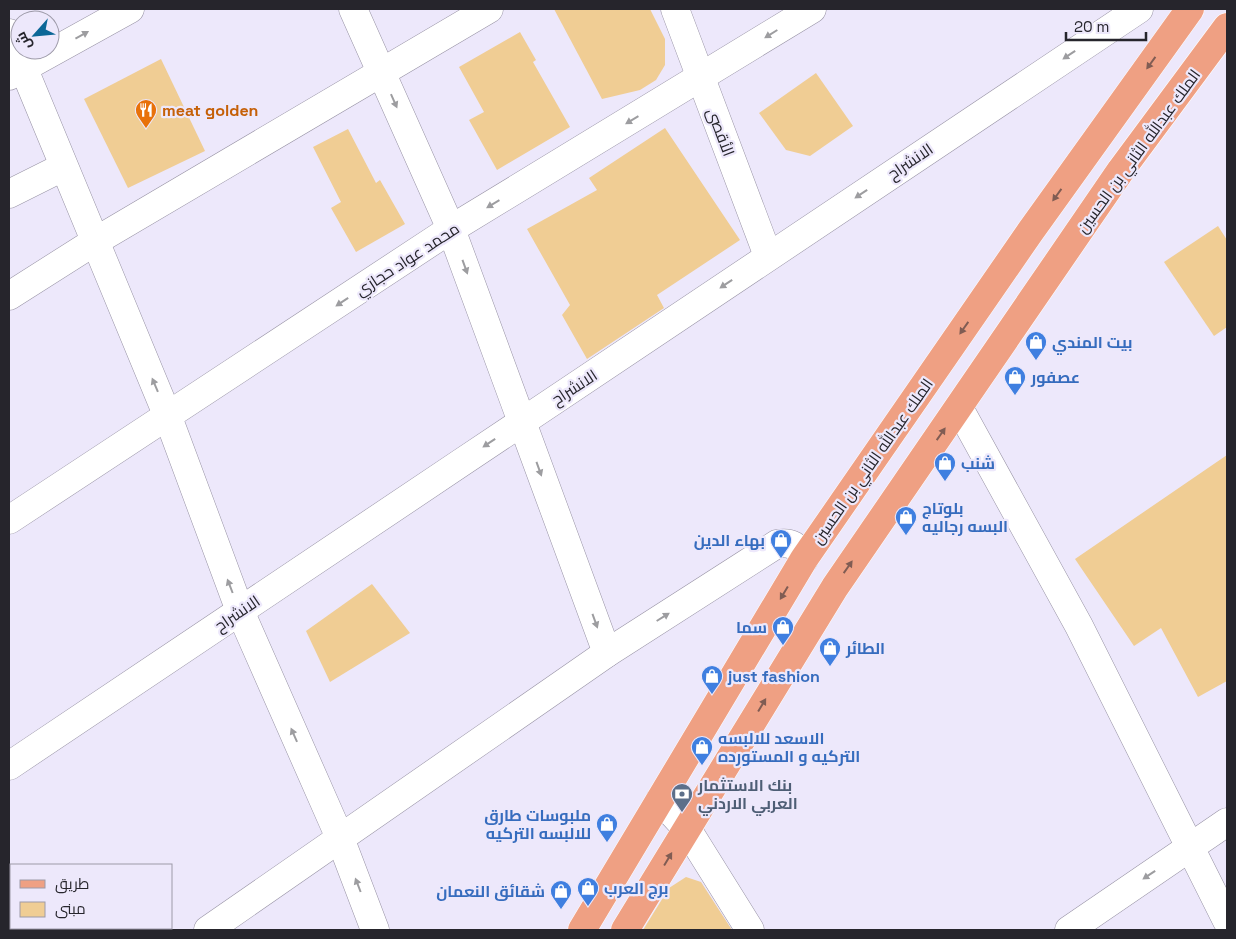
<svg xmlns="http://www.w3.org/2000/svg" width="1236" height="939" viewBox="0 0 1236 939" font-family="'Space Grotesk',Cairo,sans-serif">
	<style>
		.building { fill: #f0cd94 }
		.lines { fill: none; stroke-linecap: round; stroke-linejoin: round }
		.minor-casing { stroke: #9893a5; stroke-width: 29 }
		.major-casing { stroke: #fff; stroke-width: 29 }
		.minor { stroke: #fff; stroke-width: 28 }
		.major { stroke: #efa083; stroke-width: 28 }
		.oneway { fill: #9d9da0 }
		.oneway2 { fill: #805c53 }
		.labels { text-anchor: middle; stroke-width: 4.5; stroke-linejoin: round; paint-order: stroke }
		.food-label { font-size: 16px; font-weight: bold; fill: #c56008; stroke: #ede8fb; text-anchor: start }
		.street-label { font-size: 16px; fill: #26252c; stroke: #ede8fb }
		.shop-label { font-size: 16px; font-weight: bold; fill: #366cbe; stroke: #ede8fb; text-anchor: start }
		.service-label { font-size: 16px; font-weight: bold; fill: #4e5e75; stroke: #ede8fb; text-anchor: start }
	</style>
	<rect width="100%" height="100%" fill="#ede8fb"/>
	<g class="building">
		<path d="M554,9H650L665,39V65L656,80L640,90L602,99Z"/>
		<path d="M520,32L536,60L533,62L570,127L497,170L469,120L484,112L459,67Z"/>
		<path d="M161,59L205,151L128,188L84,99Z"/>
		<path d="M816,73L853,126L810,156L786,150L759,113Z"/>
		<path d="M665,128L740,240L657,295L664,308L587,359L562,315L570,305L527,229L597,190L589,178Z"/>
		<path d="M348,129L376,183L380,180L405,224L356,252L331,208L341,202L313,147Z"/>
		<path d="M1218,226L1227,240V327L1214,336L1164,262Z"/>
		<path d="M1227,455V681L1198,697L1161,628L1134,646L1075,559Z"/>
		<path d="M372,584L410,633L330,682L306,631Z"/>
		<path d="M686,877L701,882L732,930H643L669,888Z"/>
	</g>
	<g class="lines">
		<g class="minor-casing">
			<g id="minor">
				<path d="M353,9L451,229L607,653"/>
				<path d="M675,9L768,256"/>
				<path d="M9,33L168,417L240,611L340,838L375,930"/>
				<path d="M9,76L130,9"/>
				<path d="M9,194L63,167"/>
				<path d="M9,296L94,242L489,9"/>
				<path d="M959,408L1079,626L1227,921"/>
				<path d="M9,520L451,229L812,9"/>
				<path d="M9,766C386,514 761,260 1139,9"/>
				<path d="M660,800L687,829L750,930"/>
				<path d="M9,885L11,892"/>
				<path d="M26,928L27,930"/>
				<path d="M208,930L607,653L777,544C790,541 799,546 804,559"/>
				<path d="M1069,930L1227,822"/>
			</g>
		</g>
		<g class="major-casing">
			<g id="major">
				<path d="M582,930L804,559L1030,232L1190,9"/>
				<path d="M625,930L835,587L1121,170L1227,27"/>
			</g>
		</g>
		<use href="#minor" class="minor"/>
		<use href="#major" class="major"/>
	</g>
	<defs><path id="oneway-solid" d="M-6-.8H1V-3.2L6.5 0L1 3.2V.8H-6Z" transform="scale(1.25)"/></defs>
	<g class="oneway">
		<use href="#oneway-solid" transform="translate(771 34) rotate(148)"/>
		<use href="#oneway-solid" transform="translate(82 35) rotate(-29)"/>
		<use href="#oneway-solid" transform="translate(1069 55) rotate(146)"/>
		<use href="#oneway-solid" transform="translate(394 101) rotate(66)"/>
		<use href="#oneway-solid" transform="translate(632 120) rotate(149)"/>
		<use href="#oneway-solid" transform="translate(861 194) rotate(146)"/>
		<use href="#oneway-solid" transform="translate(493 204) rotate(149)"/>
		<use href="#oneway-solid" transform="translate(465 267) rotate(70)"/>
		<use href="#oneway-solid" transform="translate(726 284) rotate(146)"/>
		<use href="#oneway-solid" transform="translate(342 302) rotate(146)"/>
		<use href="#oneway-solid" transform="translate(155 385) rotate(-113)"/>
		<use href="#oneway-solid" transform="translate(489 443) rotate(146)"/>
		<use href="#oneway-solid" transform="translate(539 469) rotate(70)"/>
		<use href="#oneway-solid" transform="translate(230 586) rotate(-111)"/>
		<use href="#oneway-solid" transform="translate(663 617) rotate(-32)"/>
		<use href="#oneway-solid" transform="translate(595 621) rotate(70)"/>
		<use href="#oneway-solid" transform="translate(294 735) rotate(-114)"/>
		<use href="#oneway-solid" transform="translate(1149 875) rotate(146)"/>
		<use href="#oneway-solid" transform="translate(358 885) rotate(-111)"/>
	</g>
	<g class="oneway2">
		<use href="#oneway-solid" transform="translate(1151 63) rotate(126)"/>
		<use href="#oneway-solid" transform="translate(1057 195) rotate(126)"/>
		<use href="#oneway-solid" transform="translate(964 328) rotate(125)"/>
		<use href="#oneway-solid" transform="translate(941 434) rotate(-55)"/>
		<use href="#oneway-solid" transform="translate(848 567) rotate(-55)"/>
		<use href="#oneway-solid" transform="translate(784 593) rotate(121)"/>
		<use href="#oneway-solid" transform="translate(762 705) rotate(-59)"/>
		<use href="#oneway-solid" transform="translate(668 859) rotate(-59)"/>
	</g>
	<defs>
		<g id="restaurant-pin" transform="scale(1.125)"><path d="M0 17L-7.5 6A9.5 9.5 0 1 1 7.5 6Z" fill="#e8710a" stroke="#ede8fb"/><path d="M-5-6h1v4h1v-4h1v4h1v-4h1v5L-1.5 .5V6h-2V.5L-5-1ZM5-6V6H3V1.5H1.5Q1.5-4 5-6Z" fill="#fff"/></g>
		<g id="shop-pin" transform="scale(1.125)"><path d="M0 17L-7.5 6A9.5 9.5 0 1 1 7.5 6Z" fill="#3f7fe0" stroke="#ede8fb"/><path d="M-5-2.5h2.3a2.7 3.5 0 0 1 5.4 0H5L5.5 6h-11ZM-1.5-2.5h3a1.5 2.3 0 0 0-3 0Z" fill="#fff"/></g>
		<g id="bank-pin" transform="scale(1.125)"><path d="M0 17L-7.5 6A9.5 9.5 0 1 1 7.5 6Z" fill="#5c6f8a" stroke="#ede8fb"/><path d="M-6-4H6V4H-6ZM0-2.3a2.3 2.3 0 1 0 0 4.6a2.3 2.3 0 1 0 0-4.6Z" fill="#fff"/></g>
	</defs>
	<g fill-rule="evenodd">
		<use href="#restaurant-pin" x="146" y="110"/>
		<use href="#shop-pin" x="1036" y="342"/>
		<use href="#shop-pin" x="1015" y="377"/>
		<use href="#shop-pin" x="945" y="463"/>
		<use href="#shop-pin" x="906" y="517"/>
		<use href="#shop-pin" x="781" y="540"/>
		<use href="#shop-pin" x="783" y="627"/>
		<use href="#shop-pin" x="830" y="648"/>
		<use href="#shop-pin" x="712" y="676"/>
		<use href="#shop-pin" x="702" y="747"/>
		<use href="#bank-pin" x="682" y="794"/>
		<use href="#shop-pin" x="607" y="824"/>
		<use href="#shop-pin" x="588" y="888"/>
		<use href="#shop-pin" x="561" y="891"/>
	</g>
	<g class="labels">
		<g class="food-label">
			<text x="162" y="116">meat golden</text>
		</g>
		<g class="street-label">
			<text transform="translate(721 132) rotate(69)" y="6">الأقصى</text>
			<text transform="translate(1138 151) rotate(-54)" y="6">الملك عبدالله الثاني بن الحسين</text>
			<text transform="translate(910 161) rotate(-34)" y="6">الانشراح</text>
			<text transform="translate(407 259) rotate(-33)" y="6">محمد عواد حجازي</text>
			<text transform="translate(574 387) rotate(-33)" y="6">الانشراح</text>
			<text transform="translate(872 461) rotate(-55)" y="6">الملك عبدالله الثاني بن الحسين</text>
			<text transform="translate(237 613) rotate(-34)" y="6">الانشراح</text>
		</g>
		<g class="shop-label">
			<text x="1052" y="348">بيت المندي</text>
			<text x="1031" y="383">عصفور</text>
			<text x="961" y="469">شنب</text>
			<text x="922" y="514">بلوتاج<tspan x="922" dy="18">البسه رجاليه</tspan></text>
			<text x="765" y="546" text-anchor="end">بهاء الدين</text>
			<text x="767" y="633" text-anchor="end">سما</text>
			<text x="846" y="654">الطائر</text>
			<text x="728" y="682">just fashion</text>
			<text x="718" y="744">الاسعد للالبسه<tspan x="718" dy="18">التركيه و المستورده</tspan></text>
			<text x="591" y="821" text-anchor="end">ملبوسات طارق<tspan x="591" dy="18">للالبسه التركيه</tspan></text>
			<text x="604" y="894">برج العرب</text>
			<text x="545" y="897" text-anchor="end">شقائق النعمان</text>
		</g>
		<g class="service-label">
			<text x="698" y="791">بنك الاستثمار<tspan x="698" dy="18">العربي الاردني</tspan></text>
		</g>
	</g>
	<rect width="1236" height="939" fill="none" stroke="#26252c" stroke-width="20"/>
	<rect x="10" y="864" width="162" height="65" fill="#ede8fb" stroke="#9d9aa8"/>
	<rect x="20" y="880" width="25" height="8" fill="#efa083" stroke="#9d9aa8"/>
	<text x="55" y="889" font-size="15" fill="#26252c">طريق</text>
	<rect x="20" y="902" width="25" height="15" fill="#f0cd94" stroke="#9d9aa8"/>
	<text x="55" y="914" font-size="15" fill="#26252c">مبنى</text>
	<g transform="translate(35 35) rotate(243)"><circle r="24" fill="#ede8fb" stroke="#9d9aa8"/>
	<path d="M0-4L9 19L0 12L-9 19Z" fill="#0c6797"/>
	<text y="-8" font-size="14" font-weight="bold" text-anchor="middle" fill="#26252c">ش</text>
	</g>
	<path d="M1066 32v8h80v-8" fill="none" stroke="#26252c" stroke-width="2.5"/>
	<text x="1074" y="32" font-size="15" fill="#26252c" stroke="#ede8fb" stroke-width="4" paint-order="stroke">20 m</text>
</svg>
